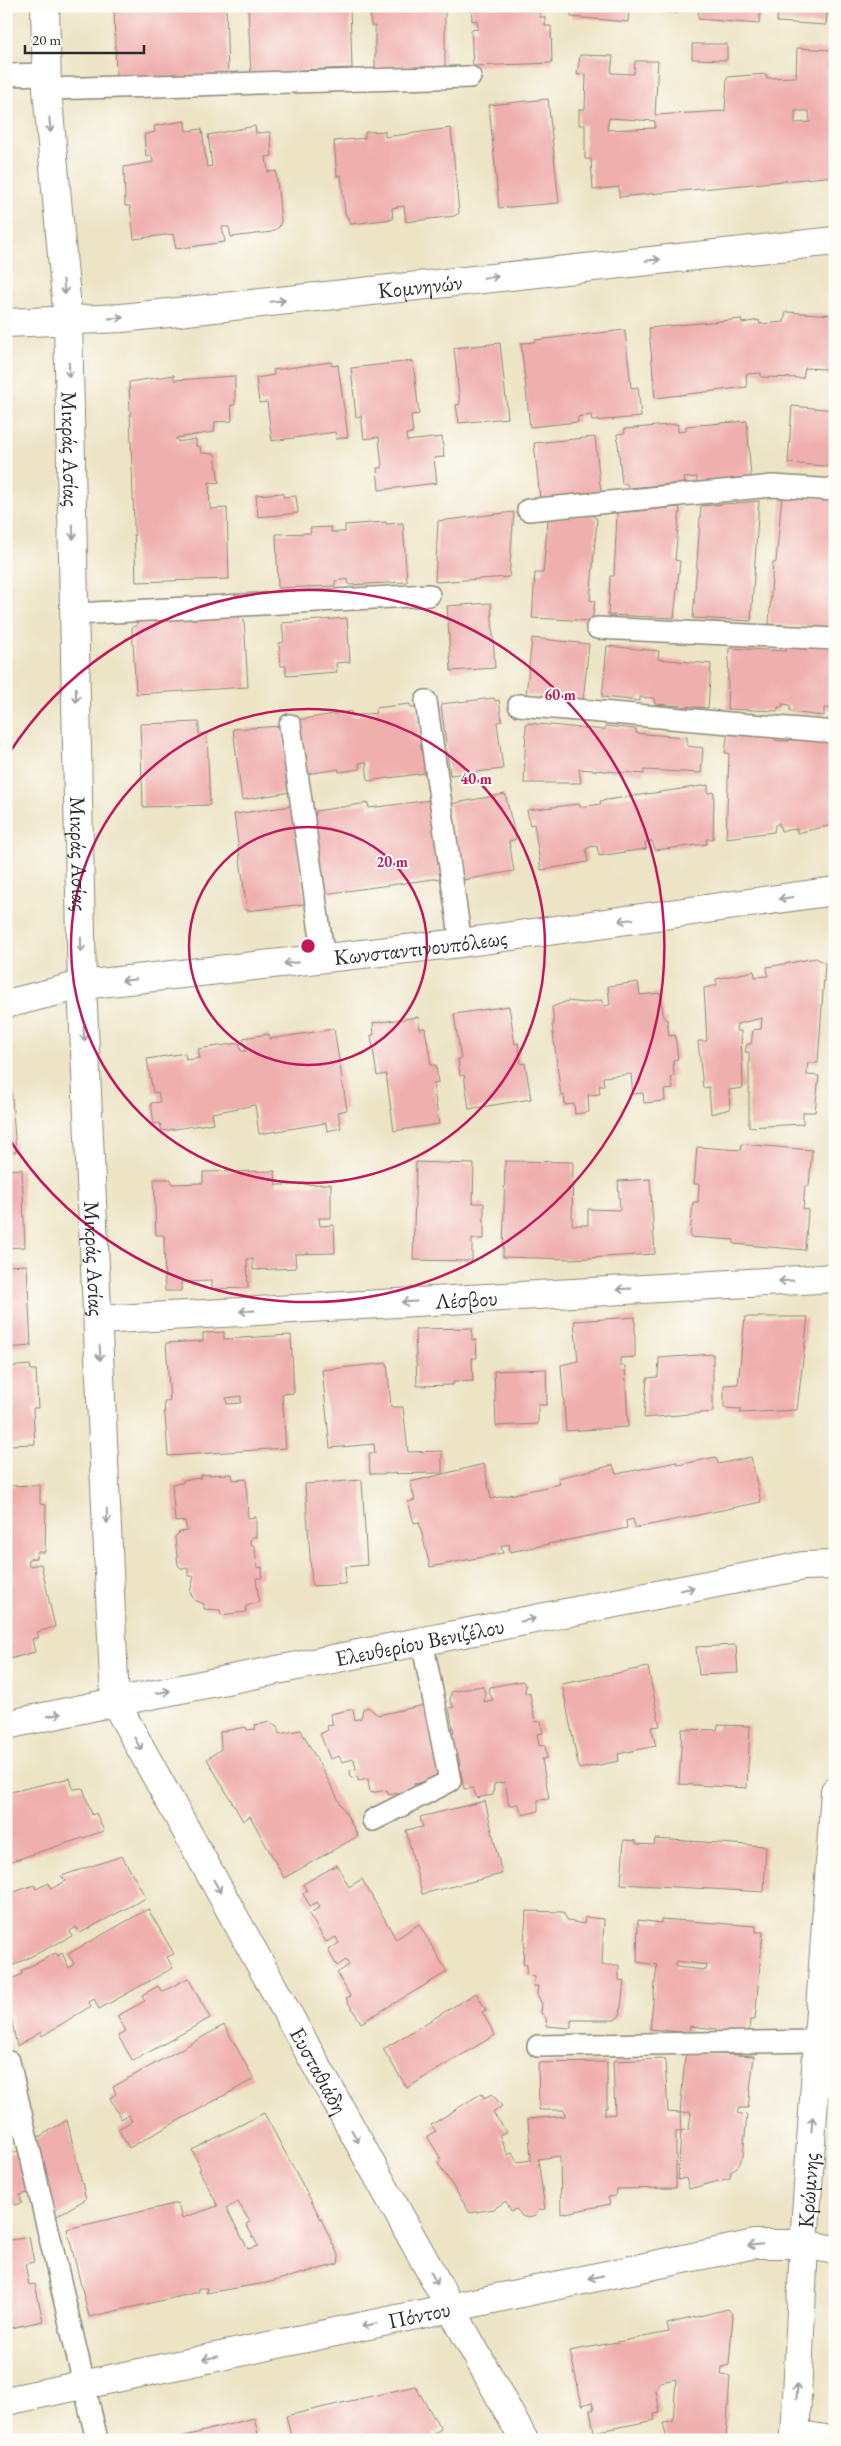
<svg xmlns="http://www.w3.org/2000/svg" width="841" height="2446" viewBox="0 0 841 2446" font-family="'EB Garamond',serif">
	<style>
		.building { fill: #efafad; fill-rule: evenodd }
		.lines { fill: none; stroke-linecap: round; stroke-linejoin: round }
		.service-casing { stroke: #8c8878; stroke-width: 24 }
		.minor-casing { stroke: #8c8878; stroke-width: 30 }
		.service { stroke: #fff; stroke-width: 21 }
		.minor { stroke: #fff; stroke-width: 28 }
		.oneway { stroke: #a0a0a0 }
		.ring { fill: none; stroke: #c2185b; stroke-width: 2.5 }
		.labels { text-anchor: middle; stroke-width: 4; stroke-linejoin: round; paint-order: stroke }
		.street-label { font-size: 22px; fill: #2b2b2b; stroke: #fdfcf7 }
		.centre { fill: #c2185b; stroke: #fdfcf7; stroke-width: 2.5 }
		.ring-label { font-size: 15px; text-anchor: middle; font-weight: bold; fill: #c2185b; stroke: #fdfcf7; stroke-width: 4; stroke-linejoin: round; paint-order: stroke }
	</style>
	<rect width="100%" height="100%" fill="#fdfcf7"/>
	<filter id="ink" filterUnits="userSpaceOnUse"><feTurbulence type="fractalNoise" baseFrequency=".02" numOctaves="2"/><feDisplacementMap in="SourceGraphic" scale="10" xChannelSelector="R" yChannelSelector="G"/><feConvolveMatrix kernelMatrix="1 2 1 2 8 2 1 2 1" color-interpolation-filters="sRGB"/></filter>
	<filter id="wash" filterUnits="userSpaceOnUse"><feTurbulence type="fractalNoise" baseFrequency=".0096" numOctaves="4" result="noise"/><feDisplacementMap in="SourceGraphic" scale="20" xChannelSelector="R" yChannelSelector="G"/><feGaussianBlur stdDeviation="1.12" result="paint"/><feColorMatrix in="noise" values="0 0 0 0 0 0 0 0 0 0 0 0 0 0 0 0 0 1.4 0 .05"/><feComposite in="paint" operator="in"/></filter>
	<g filter="url(#wash)">
		<rect width="100%" height="100%" fill="#ede4c6"/>
		<g id="blocks">
			<g class="building">
				<path d="M114,6H226L228,78L116,79Z"/>
				<path d="M248,6H350L352,68L300,70L299,76L251,78Z"/>
				<path d="M370,6H445V68L375,69V26H371Z"/>
				<path d="M471,6H540V17H545V26H551L552,63L473,66L471,30L478,29L477,20L472,21Z"/>
				<path d="M572,6H678L677,13L629,8L628,22L571,17Z"/>
				<path d="M699,6H761L759,24L698,19Z"/>
				<path d="M778,6H835V14H827L826,25L777,22Z"/>
				<path d="M692,44H727V60L692,59Z"/>
				<path d="M797,48L832,50L830,66H835V176L619,197V187L593,190L591,159H585V125H579V109H585L586,74L577,75L580,55L613,56L611,73L634,74L635,61H658L655,115L725,111L727,77L766,74L767,78L796,77ZM795,111H809L810,122L795,123ZM609,118L655,121V128L607,130Z"/>
				<path d="M548,99L559,203L499,208L489,105Z"/>
				<path d="M185,121L186,131L202,129L207,167L212,166L208,135L255,126L256,133L270,132L272,156L266,157L268,172L276,171L281,221L279,227L272,232L231,237L229,227H222L225,242L176,249L173,234L134,239L130,206H125L124,167L153,162L152,156L146,157L144,135L155,132L154,126Z"/>
				<path d="M451,128L459,213L454,216L406,222L404,206L392,208L393,219L351,224L345,213L341,175L337,176L334,141L365,138V132L385,131V137Z"/>
				<path d="M786,312L835,315V377H828L825,369L805,368L803,378L761,377V373L746,374L747,387L655,398L649,328L741,319L742,323L759,320L760,324L784,322Z"/>
				<path d="M625,330L631,388L638,387L641,417L592,421L591,415L582,416L578,417V422L530,427L521,343L534,342L535,340Z"/>
				<path d="M500,343L508,418L459,423L456,405L460,404L454,348Z"/>
				<path d="M413,361L419,414L411,415L413,433L406,434L407,441L442,437L444,457L434,458L437,483L379,490L377,468H382L379,437L364,439L361,416L356,417L351,368Z"/>
				<path d="M331,362L332,366L338,365L348,437L336,439L335,432L272,441L267,402L259,403L256,378L274,375L273,370Z"/>
				<path d="M174,375V380L235,376V405H231L232,421L215,422L214,432L176,438L178,442L196,439V446L200,447L201,453L215,454L219,483L209,482L210,509L227,508L229,579L136,582L129,382Z"/>
				<path d="M792,406L835,410V467L788,463Z"/>
				<path d="M747,421L751,478L697,482V477L684,478L685,483L628,488L627,484H622L617,434L625,433L624,429L678,424V432L686,431V426Z"/>
				<path d="M595,437L601,493L540,499L534,443Z"/>
				<path d="M283,493V497L296,496L298,513L258,517L256,495Z"/>
				<path d="M782,495L835,499V629L769,624L773,563L776,562Z"/>
				<path d="M759,501L751,621L693,618L701,506Z"/>
				<path d="M680,507L675,560L680,561L674,618L608,615L610,576H614L617,513Z"/>
				<path d="M514,512L509,577L435,582L438,521Z"/>
				<path d="M591,514L597,519L590,600L595,601L592,621L532,618L535,573H543L548,519Z"/>
				<path d="M386,522V524L403,523L407,582L349,585L348,579L335,581V586L278,588L276,534L311,533L310,528L331,527V532H345V525Z"/>
				<path d="M491,603L495,668L451,671L447,606Z"/>
				<path d="M239,615V620L244,619L248,687L136,694L132,627L137,626V622Z"/>
				<path d="M347,618L350,662L336,663L337,672L286,676V666H281L279,643L284,642L282,623Z"/>
				<path d="M532,638L589,644L583,701L526,695Z"/>
				<path d="M787,644L834,648L835,709L824,708V716L790,712V705L782,704L783,707H778V711L727,709L729,648L786,651Z"/>
				<path d="M607,646L659,651L658,659L711,664L708,708L655,704L654,698L640,697V701L602,697Z"/>
				<path d="M494,698L495,701L499,700L502,721L497,722L503,769L450,775L441,704Z"/>
				<path d="M410,704L411,708H416L425,773L368,781L366,762L359,763L360,769L339,772V769L307,774L298,720L351,711L352,716L376,713L375,708Z"/>
				<path d="M199,722V734L207,733L210,805L143,807L140,724Z"/>
				<path d="M526,723L605,730V726L636,729V733L644,734L687,737V746L703,748L701,773L644,770V774L579,769L581,783H524Z"/>
				<path d="M282,726L290,792L242,800L233,729Z"/>
				<path d="M728,730L776,733L775,740L781,741H789L790,736L835,740L832,825L797,833V829L781,831L779,823L775,825L774,832L726,838L729,753H725Z"/>
				<path d="M708,785V793L714,792L713,839H706L707,844L655,850L652,841L645,842L646,849L599,856L597,846L590,847L586,849L588,862L541,870L534,824L530,825L527,810L579,804L580,807L601,804L600,801Z"/>
				<path d="M505,794L516,839L509,841L514,871L463,880L450,804Z"/>
				<path d="M431,800L441,878L324,894L312,815H316V811L368,803L369,808Z"/>
				<path d="M292,806L305,904L247,911L234,814Z"/>
				<path d="M6,896H8L10,943L6,944Z"/>
				<path d="M816,958L825,963L818,1063H808L807,1069V1075L819,1076L815,1112H803V1124L749,1127V1052H745L747,1044H751L753,1030L761,1029L762,1018L737,1024L736,1031H741L743,1088L729,1090L730,1109L711,1114L709,1087L703,1088L698,1041H707L704,988L717,985L716,979L754,971L755,977L768,976L767,967Z"/>
				<path d="M638,982L640,995L660,993L664,1019H667L669,1036L675,1035L678,1059L673,1060L674,1076L671,1077L673,1089L664,1090L665,1101L644,1103L643,1093L633,1094L631,1074L603,1077L604,1086H599L600,1094L588,1095L589,1112L575,1114L574,1104L565,1105L564,1095L561,1096L552,1025L554,1024L552,1007L568,1001L584,1003L601,1000L605,1006L610,1005L608,986Z"/>
				<path d="M509,1006L515,1044L518,1043L521,1064L525,1063L531,1099L469,1109L464,1075L460,1076L458,1059H461L454,1014Z"/>
				<path d="M418,1017L420,1029L425,1028L431,1065H436L438,1083L433,1084L439,1124L394,1131L386,1074L377,1076L371,1035H374L373,1023Z"/>
				<path d="M334,1029L347,1110L338,1112L341,1128L327,1131L326,1123L259,1134L255,1105L212,1113L214,1123L162,1131L160,1123L154,1124L151,1103L160,1102L158,1092L153,1093L147,1059L185,1053L186,1060L200,1058L198,1049L239,1043L241,1051H246L243,1038L269,1034V1039Z"/>
				<path d="M11,1085L16,1152H9V1157H6V1086Z"/>
				<path d="M742,1144L812,1150L809,1186H805L803,1209L808,1210L805,1250L734,1244V1240L690,1237L693,1202H698L699,1184H694L697,1147L741,1150Z"/>
				<path d="M505,1161L573,1162L572,1225H588V1209L620,1210L618,1181L650,1179L655,1254L571,1259L503,1257Z"/>
				<path d="M416,1162L474,1164L473,1203H484V1239H472V1261L413,1260Z"/>
				<path d="M22,1169L25,1247L6,1248V1170Z"/>
				<path d="M275,1171L276,1185L331,1184V1218H319L320,1226L334,1225L335,1253L295,1254L296,1268L253,1270V1259H247L248,1288L212,1289V1281L181,1282V1291H165L164,1235H156L154,1179H171L172,1184L203,1183V1172Z"/>
				<path d="M27,1265L31,1346L6,1348V1266Z"/>
				<path d="M635,1317V1357L620,1358V1366H625L628,1427L566,1431L561,1365L578,1361L574,1321Z"/>
				<path d="M745,1317H808L797,1410L740,1413L742,1409L724,1408V1385L738,1384Z"/>
				<path d="M472,1328V1340H476L477,1358H472L473,1381L453,1382V1385L417,1386L415,1329Z"/>
				<path d="M224,1332V1339L291,1335L294,1393L282,1394L286,1448L168,1456L164,1402L170,1401L166,1343L203,1341V1333ZM241,1396V1403L227,1404L226,1398Z"/>
				<path d="M713,1354V1412L644,1418L647,1378L658,1377L659,1358Z"/>
				<path d="M387,1363L391,1407H403L408,1452L442,1451V1473L370,1474L369,1453H375L374,1444L330,1448L322,1370Z"/>
				<path d="M30,1365L31,1370H36L38,1408H33L35,1444L6,1445V1367Z"/>
				<path d="M546,1369L547,1405H538V1424L496,1426L494,1371Z"/>
				<path d="M716,1457L718,1464L751,1457L761,1502L635,1528L633,1519L626,1521L627,1528L510,1552L509,1544L501,1546L503,1553L430,1567L419,1522L414,1523L408,1502L415,1500L410,1482L484,1464L491,1499L560,1484L558,1478L613,1465L616,1474L677,1462L678,1465Z"/>
				<path d="M232,1474L233,1480L246,1479L248,1518L256,1517V1537H251L250,1543L255,1547L257,1568L262,1567V1578H256L259,1602L246,1606V1612L221,1615L220,1610L204,1609V1604L194,1600L190,1592L194,1576H188V1568L182,1569L178,1565L175,1537L180,1532L187,1531L185,1521L175,1522L172,1484L183,1483V1480L201,1478V1475Z"/>
				<path d="M362,1480L367,1565L345,1567L346,1584L312,1586L305,1484Z"/>
				<path d="M40,1485V1504L46,1505L45,1552H37L36,1558L28,1559L29,1566L41,1564L55,1627L37,1632L39,1637L32,1639L35,1652L6,1660V1486Z"/>
				<path d="M736,1645L738,1673L699,1675L696,1647Z"/>
				<path d="M648,1667L660,1726L651,1727L656,1746L618,1754L619,1761L579,1769L562,1684Z"/>
				<path d="M523,1681L526,1686L525,1694L530,1693L535,1722L541,1721L543,1733L537,1734L539,1746L545,1745L547,1758L542,1759L549,1799L538,1800V1811L523,1815L518,1804L509,1806L505,1782L494,1784L493,1795L477,1798L473,1788L464,1789L458,1755L451,1756L447,1734L454,1733L449,1708L454,1707L450,1701L451,1692L482,1686L485,1692L484,1702L493,1700L489,1692L490,1687Z"/>
				<path d="M424,1705L440,1779L414,1784L416,1789L389,1795L387,1790L370,1793L368,1779L358,1781V1777L351,1778L350,1770L356,1769L354,1759L342,1762L339,1756L330,1759L320,1734L328,1730L327,1726L333,1725L330,1714L353,1709L355,1720L361,1718L363,1709L368,1707L378,1715Z"/>
				<path d="M270,1722L277,1726L279,1734L301,1730L358,1836L284,1878L250,1816L243,1821L207,1759L221,1749L220,1732L246,1727L247,1730L256,1729L255,1725Z"/>
				<path d="M718,1725L750,1726L747,1788L679,1784L682,1729L717,1730Z"/>
				<path d="M70,1778L73,1789L83,1788L92,1815L96,1813L104,1831L6,1863V1793Z"/>
				<path d="M485,1801L502,1874L422,1894L406,1830L423,1827L420,1817Z"/>
				<path d="M655,1839L766,1846L764,1892L621,1884L624,1840L636,1841V1844L654,1845Z"/>
				<path d="M122,1856L146,1898L80,1933L76,1927L70,1931L72,1936L6,1969V1895L34,1885L36,1889L49,1883L51,1889L66,1881L61,1876Z"/>
				<path d="M337,1865L349,1887L362,1879L396,1939L419,1924L447,1972L361,2023L346,1999L350,1996L337,1973L349,1965L346,1960L337,1966L328,1950L339,1943L336,1937L326,1942L309,1914L320,1907L317,1902L310,1906L303,1894L307,1891L303,1884Z"/>
				<path d="M148,1909L174,1954L167,1957L173,1968L99,2009L94,1999L89,2002L91,2006L42,2036L41,2032L17,2046L6,1995V1982L22,1974L21,1971L56,1953L58,1956L62,1953L69,1968L74,1964L68,1954Z"/>
				<path d="M526,1911L563,1912L568,1921L584,1924L585,1917L604,1919L602,1965H619V1980L624,1981L620,2015L615,2020H571V2028L547,2026L546,2018L541,2013L542,2004L537,1994L538,1986H533L535,1977L526,1975L527,1965L523,1964Z"/>
				<path d="M661,1919L756,1926V1932H763L755,2020H750L748,2037L716,2033V2029L690,2026L689,2033L650,2029L657,1965L637,1962L638,1920L661,1923ZM676,1961L707,1965L706,1970L676,1967Z"/>
				<path d="M188,1978L210,2018L133,2061L118,2036L126,2031L117,2016L145,2001L142,1995L158,1986L162,1992Z"/>
				<path d="M476,1993L486,2010L482,2012L495,2035L407,2088L383,2049Z"/>
				<path d="M224,2025L254,2079L129,2148L118,2129L132,2121L128,2115L121,2119L110,2098L116,2094L113,2087Z"/>
				<path d="M689,2052L754,2056L748,2108H739L737,2113L747,2115L743,2156L739,2165L731,2172L730,2178L689,2189L686,2178L678,2180L681,2131L689,2129L691,2112L680,2113L681,2131H676V2188L616,2189L615,2196L608,2197L610,2204L561,2214L560,2156L538,2159L545,2209L538,2210L536,2216L528,2218L522,2216L517,2209L511,2211L506,2201L494,2209L470,2213L438,2163L441,2159L427,2136L436,2131L431,2125L482,2093L484,2098L492,2094L502,2106L493,2113L507,2132L499,2135L508,2155L512,2152L517,2162L531,2160L528,2119L565,2116L564,2110H539L538,2063L607,2062V2108H605V2115L615,2114L613,2061L665,2059L668,2112L680,2113L685,2057Z"/>
				<path d="M6,2099L13,2123L6,2125Z"/>
				<path d="M264,2113L322,2221L339,2257L338,2264L266,2283L206,2293L207,2288H198L199,2292L89,2317L67,2229L178,2203L182,2218L218,2206L199,2170L201,2169L192,2150ZM238,2202L250,2222L246,2224L258,2246L248,2249L226,2208Z"/>
				<path d="M67,2120L86,2199L53,2218L34,2140Z"/>
				<path d="M6,2148L9,2153L19,2151L28,2193L20,2195L22,2203L14,2205L13,2198L6,2200Z"/>
				<path d="M29,2237L34,2262L25,2264L26,2269L29,2285L35,2284L43,2321L6,2329V2241Z"/>
				<path d="M728,2309L733,2315L729,2365L722,2367L721,2375L730,2376L726,2440H667L663,2423L673,2422L676,2379L660,2382L656,2390L660,2413L654,2414L655,2420L594,2432L590,2410H594L592,2402L582,2405L570,2351L669,2332L667,2324Z"/>
				<path d="M415,2386L441,2429L432,2435L435,2440H292L286,2416Z"/>
				<path d="M254,2418L258,2434L251,2436L252,2440H170Z"/>
			</g>
		</g>
	</g>
	<g filter="url(#ink)">
		<use href="#blocks" fill-opacity="0" stroke="#8c8878" stroke-width="1"/>
		<g class="lines">
			<g class="service-casing">
				<g id="service">
					<path d="M6,75L46,74"/>
					<path d="M47,89L470,77"/>
					<path d="M528,510L773,486L835,490"/>
					<path d="M75,614L429,595"/>
					<path d="M597,628L835,639"/>
					<path d="M426,701L461,943"/>
					<path d="M519,705L835,732"/>
					<path d="M290,725L324,959"/>
					<path d="M373,1820L450,1781L422,1641"/>
					<path d="M538,2046L817,2041"/>
					<path d="M9,2062L97,2440"/>
				</g>
			</g>
			<g class="minor-casing">
				<g id="minor">
					<path id="s1" d="M45,6L47,89L68,321L82,985L115,1702L524,2440"/>
					<path id="s2" d="M6,323L122,318L835,241"/>
					<path id="s3" d="M6,1004L82,985L461,943L835,891"/>
					<path id="s4" d="M98,1320L835,1278"/>
					<path id="s5" d="M6,1725L115,1702L803,1566L835,1565"/>
					<path id="s6" d="M6,2401L755,2244H804L835,2250"/>
					<path d="M795,2434L831,2440"/>
					<path id="s7" d="M795,2440L804,2244L835,1791"/>
				</g>
			</g>
			<use href="#service" class="service"/>
			<use href="#minor" class="minor"/>
		</g>
		<defs><path id="oneway-shaft" d="M-6 0H5M1.5-3L5.5 0L1.5 3" fill="none" stroke-width="1.6" stroke-linecap="round" stroke-linejoin="round" transform="scale(1.25)"/></defs>
		<g class="oneway">
			<use href="#oneway-shaft" transform="translate(50 125) rotate(85)"/>
			<use href="#oneway-shaft" transform="translate(653 260) rotate(-6)"/>
			<use href="#oneway-shaft" transform="translate(491 277) rotate(-6)"/>
			<use href="#oneway-shaft" transform="translate(64 287) rotate(85)"/>
			<use href="#oneway-shaft" transform="translate(278 301) rotate(-6)"/>
			<use href="#oneway-shaft" transform="translate(116 318) rotate(-4)"/>
			<use href="#oneway-shaft" transform="translate(69 370) rotate(89)"/>
			<use href="#oneway-shaft" transform="translate(73 532) rotate(89)"/>
			<use href="#oneway-shaft" transform="translate(76 695) rotate(89)"/>
			<use href="#oneway-shaft" transform="translate(786 898) rotate(172)"/>
			<use href="#oneway-shaft" transform="translate(626 920) rotate(172)"/>
			<use href="#oneway-shaft" transform="translate(81 945) rotate(89)"/>
			<use href="#oneway-shaft" transform="translate(291 963) rotate(174)"/>
			<use href="#oneway-shaft" transform="translate(129 980) rotate(174)"/>
			<use href="#oneway-shaft" transform="translate(84 1034) rotate(87)"/>
			<use href="#oneway-shaft" transform="translate(786 1281) rotate(177)"/>
			<use href="#oneway-shaft" transform="translate(624 1289) rotate(177)"/>
			<use href="#oneway-shaft" transform="translate(409 1302) rotate(177)"/>
			<use href="#oneway-shaft" transform="translate(247 1311) rotate(177)"/>
			<use href="#oneway-shaft" transform="translate(100 1353) rotate(88)"/>
			<use href="#oneway-shaft" transform="translate(107 1516) rotate(88)"/>
			<use href="#oneway-shaft" transform="translate(687 1589) rotate(-11)"/>
			<use href="#oneway-shaft" transform="translate(528 1620) rotate(-11)"/>
			<use href="#oneway-shaft" transform="translate(163 1692) rotate(-11)"/>
			<use href="#oneway-shaft" transform="translate(54 1715) rotate(-12)"/>
			<use href="#oneway-shaft" transform="translate(138 1744) rotate(61)"/>
			<use href="#oneway-shaft" transform="translate(217 1886) rotate(61)"/>
			<use href="#oneway-shaft" transform="translate(812 2124) rotate(-86)"/>
			<use href="#oneway-shaft" transform="translate(355 2136) rotate(61)"/>
			<use href="#oneway-shaft" transform="translate(755 2245) rotate(174)"/>
			<use href="#oneway-shaft" transform="translate(596 2277) rotate(168)"/>
			<use href="#oneway-shaft" transform="translate(434 2278) rotate(61)"/>
			<use href="#oneway-shaft" transform="translate(369 2325) rotate(168)"/>
			<use href="#oneway-shaft" transform="translate(210 2358) rotate(168)"/>
			<use href="#oneway-shaft" transform="translate(797 2391) rotate(-87)"/>
		</g>
	</g>
	<g class="ring">
		<circle cx="308" cy="946" r="119"/>
		<circle cx="308" cy="946" r="237"/>
		<path d="M8 755A356 356 0 1 1 8 1137"/>
	</g>
	<g class="labels">
		<g class="street-label">
			<text dy="8" stroke="none"><textPath href="#s2" startOffset="416">Κομνηνών</textPath></text>
			<text dy="8" stroke="none"><textPath href="#s1" startOffset="444">Μικράς Ασίας</textPath></text>
			<text dy="8" stroke="none"><textPath href="#s1" startOffset="849">Μικράς Ασίας</textPath></text>
			<text dy="8" stroke="none"><textPath href="#s3" startOffset="419">Κωνσταντινουπόλεως</textPath></text>
			<text dy="8" stroke="none"><textPath href="#s1" startOffset="1254">Μικράς Ασίας</textPath></text>
			<text dy="8" stroke="none"><textPath href="#s4" startOffset="369">Λέσβου</textPath></text>
			<text dy="8" stroke="none"><textPath href="#s5" startOffset="422">Ελευθερίου Βενιζέλου</textPath></text>
			<text dy="8" stroke="none"><textPath href="#s1" startOffset="2119">Ευσταθιάδη</textPath></text>
			<text dy="8" stroke="none"><textPath href="#s7" startOffset="250">Κρώμνης</textPath></text>
			<text dy="8" stroke="none"><textPath href="#s6" startOffset="422">Πόντου</textPath></text>
		</g>
	</g>
	<circle cx="308" cy="946" r="8" class="centre"/>
	<g class="ring-label">
		<text x="560" y="700">60 m</text>
		<text x="476" y="784">40 m</text>
		<text x="392" y="867">20 m</text>
	</g>
	<rect width="841" height="2446" fill="none" stroke="#fdfcf7" stroke-width="25"/>
	<path d="M25 45v8h119v-8" fill="none" stroke="#2b2b2b" stroke-width="2.5"/>
	<text x="32" y="45" font-size="15" fill="#2b2b2b" stroke="#fdfcf7" stroke-width="4" paint-order="stroke">20 m</text>
</svg>
